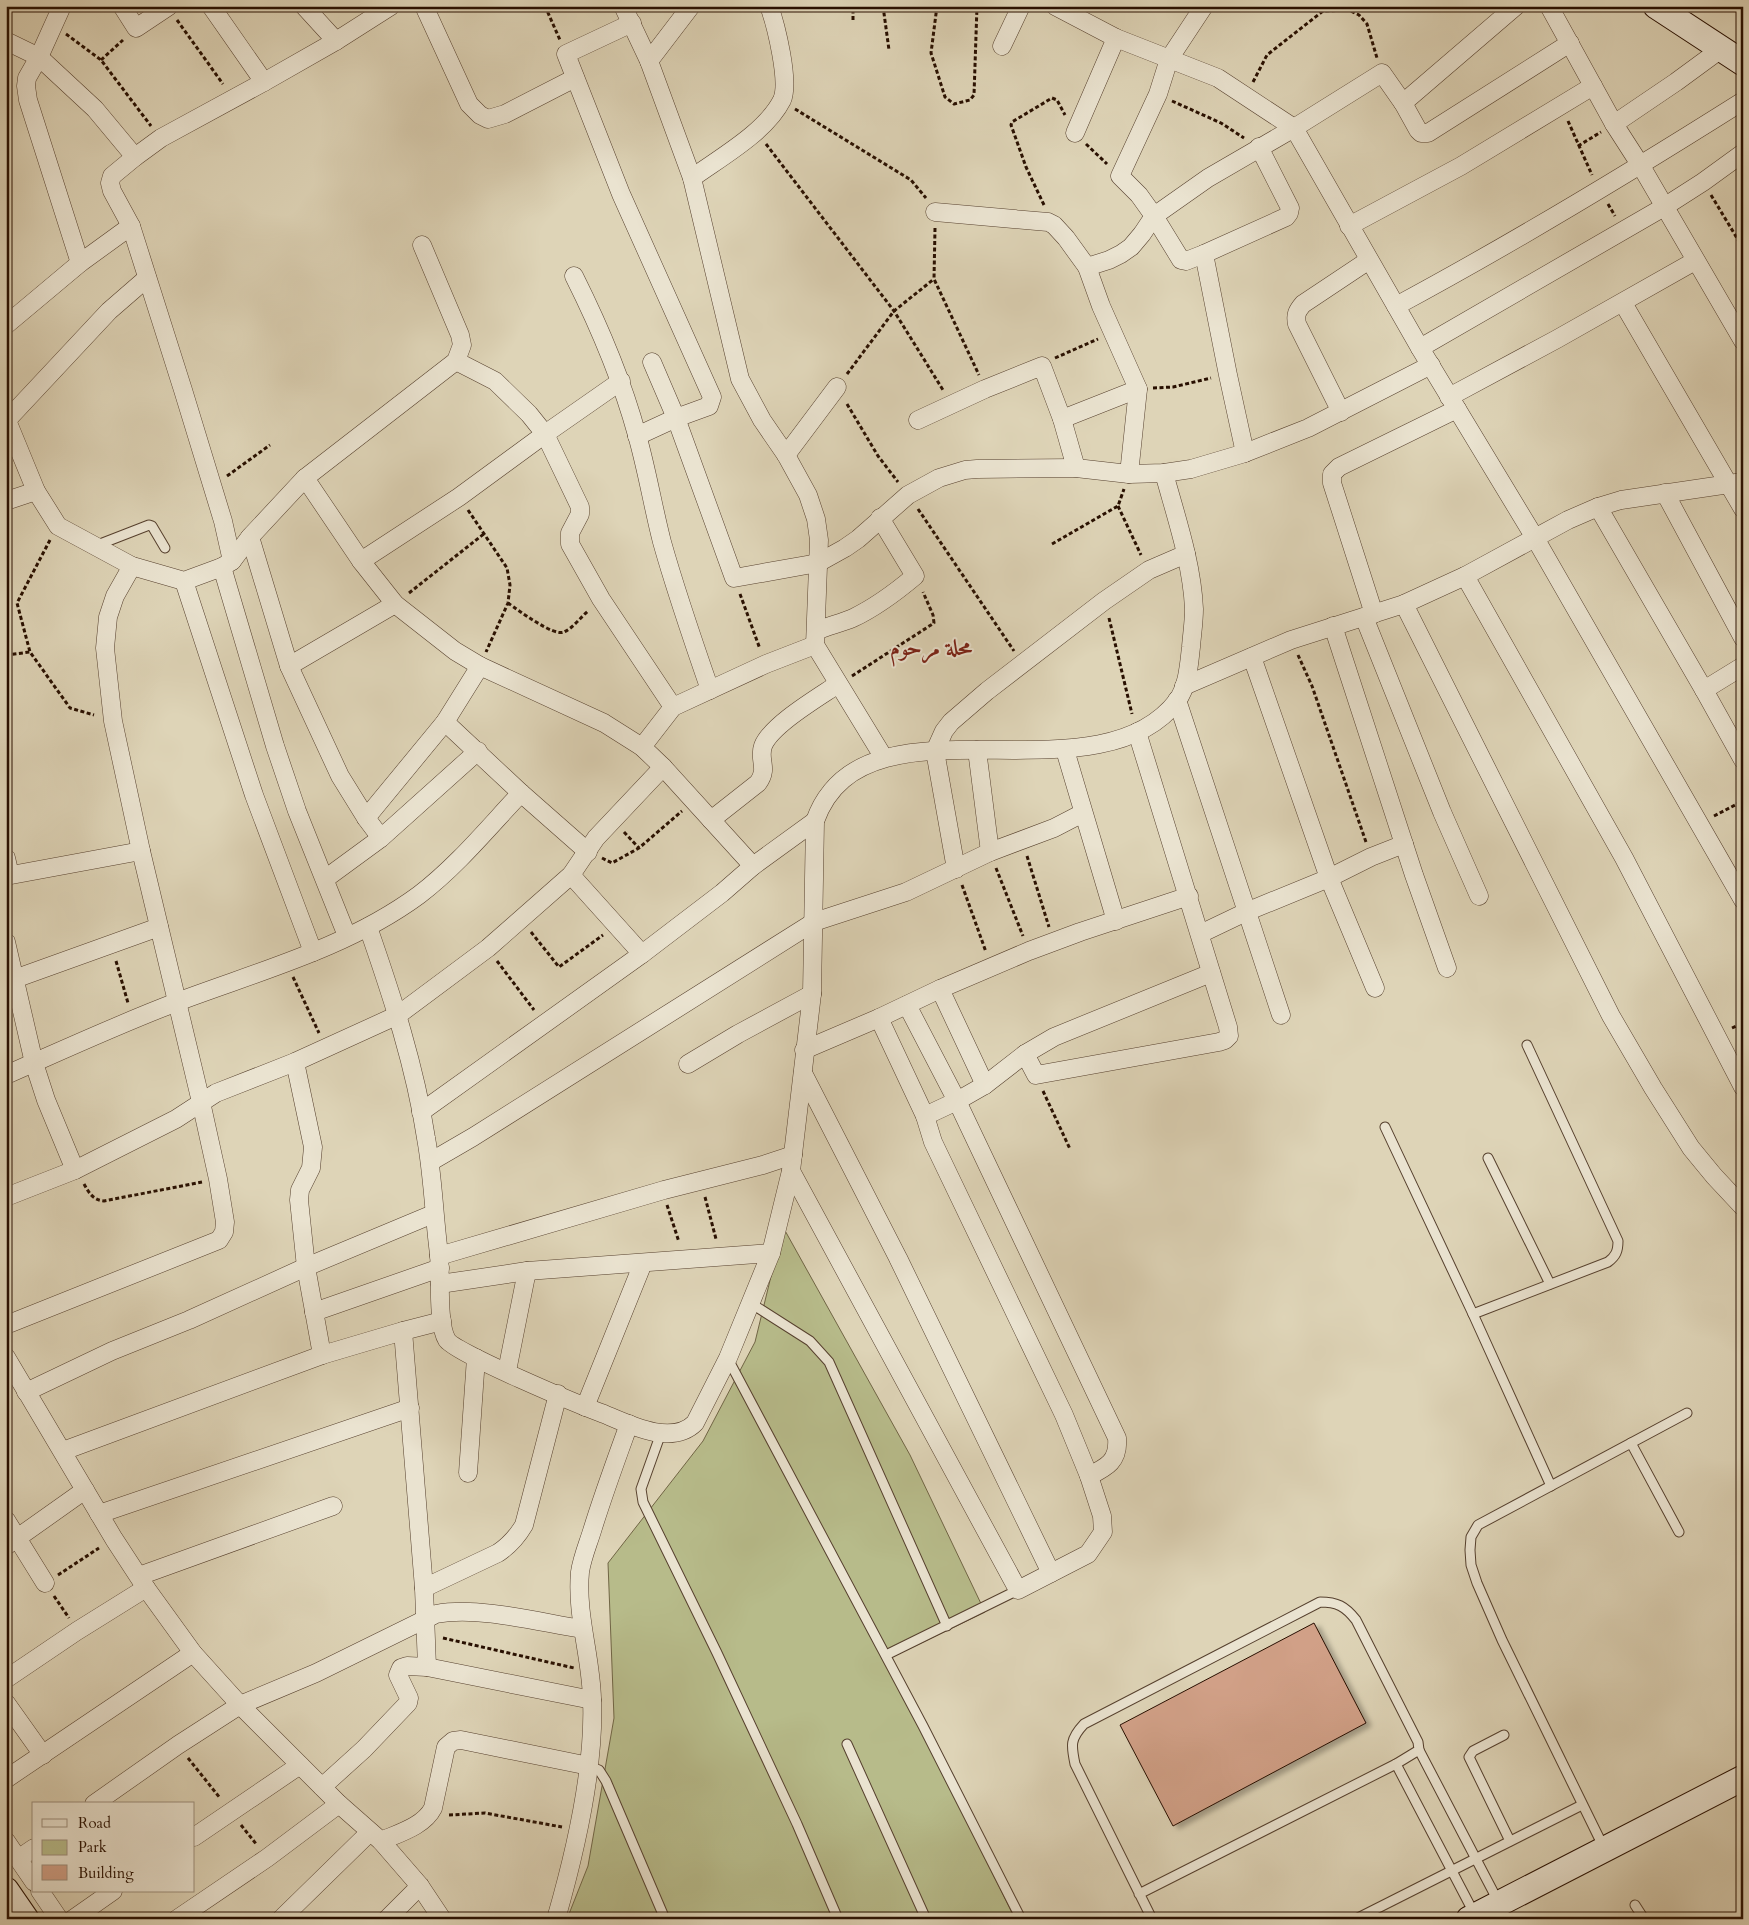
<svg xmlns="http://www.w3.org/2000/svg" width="1749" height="1925" viewBox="0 0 1749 1925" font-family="Cardo,Amiri,serif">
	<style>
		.green { fill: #b7bb8a; stroke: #706545 }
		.building { fill: #d1a087; stroke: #280f00; filter: url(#shadow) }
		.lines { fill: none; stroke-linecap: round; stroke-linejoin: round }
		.lane-casing { stroke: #56402e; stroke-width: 11 }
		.street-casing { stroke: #56402e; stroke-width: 19 }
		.secondary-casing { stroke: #280f00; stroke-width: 27 }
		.path { stroke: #280f00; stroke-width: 3; stroke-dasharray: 4 2.5; stroke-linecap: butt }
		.lane { stroke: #eae3d0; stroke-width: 9 }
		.street { stroke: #eae3d0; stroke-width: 18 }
		.secondary { stroke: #eae3d0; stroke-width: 25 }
		.labels { text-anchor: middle; stroke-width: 4; stroke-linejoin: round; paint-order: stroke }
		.district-label { font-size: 22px; font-weight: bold; fill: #7a1f14; stroke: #eae3d0 }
	</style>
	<defs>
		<filter id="shadow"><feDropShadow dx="5.5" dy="3" stdDeviation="2.5" flood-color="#0004"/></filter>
	</defs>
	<rect width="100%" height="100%" fill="#ded4b7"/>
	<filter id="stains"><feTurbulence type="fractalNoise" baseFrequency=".004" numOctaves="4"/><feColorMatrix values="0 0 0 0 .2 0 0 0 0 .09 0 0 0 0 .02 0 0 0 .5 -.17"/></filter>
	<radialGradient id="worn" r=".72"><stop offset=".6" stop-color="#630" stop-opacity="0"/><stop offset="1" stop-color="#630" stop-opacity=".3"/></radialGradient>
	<path class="green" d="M783,1227L910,1455L985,1612L888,1659L1015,1919H567L588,1866L614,1718L608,1563L703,1441L755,1342Z"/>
	<path class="building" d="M1314,1623L1366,1723L1173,1826L1120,1725Z"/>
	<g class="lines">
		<g class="lane-casing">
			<g id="lane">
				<path d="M95,546L149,525L152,526L165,548"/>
				<path d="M1385,1127L1473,1314L1551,1486"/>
				<path d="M1488,1158L1550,1284"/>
				<path d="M752,1304L810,1341L829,1362L947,1626"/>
				<path d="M1473,1314L1608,1262C1616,1256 1618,1251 1618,1241L1527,1045"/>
				<path d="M728,1359L923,1726L1021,1919"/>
				<path d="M661,1433L641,1489L643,1502L717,1653L797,1824L838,1919"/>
				<path d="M1631,1443L1679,1532"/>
				<path d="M886,1655L1018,1590"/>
				<path d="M1504,1735L1473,1751L1469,1757L1510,1841"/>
				<path d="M847,1744L926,1919"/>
				<path d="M1419,1750L1499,1903"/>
				<path d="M1396,1764L1475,1915"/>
				<path d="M589,1766L599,1770L606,1781L665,1919"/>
				<path d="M1604,1848L1502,1640L1477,1583L1471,1565L1470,1550L1471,1537L1478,1525L1687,1413"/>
				<path d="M1139,1894L1396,1764L1419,1750L1418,1742L1356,1620C1345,1606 1337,1602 1320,1602L1084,1724C1070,1739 1071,1745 1075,1764L1152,1919"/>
				<path d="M1635,1905L1644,1919"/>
				<path d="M1356,1919L1582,1805"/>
			</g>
		</g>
		<g class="street-casing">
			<g id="street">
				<path d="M62,6L39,57L27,78L26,86L28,100L80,263"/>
				<path d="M122,6L136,28L169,6"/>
				<path d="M211,6L264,82"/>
				<path d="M304,6L336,41"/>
				<path d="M424,6L469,104L480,115L488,119L505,114L575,78"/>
				<path d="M623,6L649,61L692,178L740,379L762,420L786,455L808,495L816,519L819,540L815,645L884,758"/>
				<path d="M1055,6L1116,38L1218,78L1294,128L1420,348L1535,538L1743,900"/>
				<path d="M1549,6L1614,124L1641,166L1743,341"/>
				<path d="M632,23L566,54L621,194L712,397L709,406L676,418L637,436"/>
				<path d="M6,41L39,57L95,109L135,157"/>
				<path d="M1002,46L1021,6"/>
				<path d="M649,61L691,6"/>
				<path d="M1403,103L1418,130L1421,133H1428L1570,43"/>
				<path d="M1614,124L1676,82L1721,49"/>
				<path d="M1075,133L1116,38"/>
				<path d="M692,178C721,157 766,132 782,100C790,82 776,25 769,6"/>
				<path d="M935,212L1048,222L1054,225L1066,238L1087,267L1101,306L1138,389L1129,474"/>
				<path d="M1349,226L1461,166L1593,86"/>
				<path d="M1204,254L1186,261L1181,260L1154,216L1139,195L1120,176L1158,94L1169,59L1204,6"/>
				<path d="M1087,267L1109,260L1121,254L1131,247L1142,234L1154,216L1208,178L1294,128L1382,73L1403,103L1516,6"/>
				<path d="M574,276C600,328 622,380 637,435C647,470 653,507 662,542C676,592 693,641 710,690"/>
				<path d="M1623,303L1743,509"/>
				<path d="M1396,306C1515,242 1629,173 1743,101"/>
				<path d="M6,325L80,263L131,226"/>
				<path d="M1420,348L1664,207L1703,182L1743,153"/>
				<path d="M456,361L495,381L529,414L545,434L580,507V514L570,533V544L601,599L673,707"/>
				<path d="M652,362L676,418L734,578L818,563L845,548L858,539L908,495L939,478L965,470L977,469L1076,468L1129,474L1164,473L1191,469L1245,453L1308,428L1431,365"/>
				<path d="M1449,397L1557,339L1695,261"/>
				<path d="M1341,412L1297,324C1295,315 1297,311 1303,304L1369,260"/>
				<path d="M6,418L36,491L58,526L132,566L184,581L222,567L232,561L250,537L305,478L456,361L462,345L460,335L422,245"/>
				<path d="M1062,419L1138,389"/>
				<path d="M7,420L109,311L147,278"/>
				<path d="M918,420L985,389L1042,366L1062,419L1076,468"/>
				<path d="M1245,453L1228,375L1204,254L1286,217L1289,213L1290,208L1259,147"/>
				<path d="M786,455L837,387"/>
				<path d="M305,478L361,561L395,604L455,651L480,666L604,723L642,747L663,767L753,866"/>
				<path d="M1665,493L1743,638"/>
				<path d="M6,501L36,491"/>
				<path d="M1598,507L1704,690L1743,760"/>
				<path d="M250,537L289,666L340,776L366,818L381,838"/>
				<path d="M232,561L223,521L183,390L131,226L112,191L110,183L112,176L135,157L161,138L264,82L336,41L391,6"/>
				<path d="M361,561L459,497L545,434L621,381"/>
				<path d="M222,567L275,746L297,811L347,936"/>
				<path d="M1465,576L1624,858L1743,1087"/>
				<path d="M184,581L254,795L313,952"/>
				<path d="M1404,604L1611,1016L1653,1088L1691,1148L1714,1176L1743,1207"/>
				<path d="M1374,614L1332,483V474L1339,467L1457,409"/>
				<path d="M1364,617L1442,812L1479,896"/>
				<path d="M1333,626L1414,875L1447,968"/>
				<path d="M816,631C828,626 841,623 853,618C876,607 896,592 915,576L880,518"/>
				<path d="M1252,657L1329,878L1375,988"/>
				<path d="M289,666L395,604"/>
				<path d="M1184,686L1291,640L1404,604L1465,576L1568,520L1598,507L1621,500L1743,482"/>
				<path d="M1704,690L1743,666"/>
				<path d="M1177,700L1281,1015"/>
				<path d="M445,722L521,793L588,852"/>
				<path d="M642,747L673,707L766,664L815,645"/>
				<path d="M977,750L990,852"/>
				<path d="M1065,750L1116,921"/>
				<path d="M366,818L445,722L480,666"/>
				<path d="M711,820L758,783C769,768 758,760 763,746C771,725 819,697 838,684"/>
				<path d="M6,858L10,875"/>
				<path d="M956,869L935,751L944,731L951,722L987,691L1104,601L1149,570L1186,554"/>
				<path d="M571,875L642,954"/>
				<path d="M6,876L141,851"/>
				<path d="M325,879L381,838L478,751"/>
				<path d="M368,927C392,996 415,1066 426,1138C433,1176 434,1216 439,1254C441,1275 437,1324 447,1340C455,1353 582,1406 604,1414C630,1425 672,1446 695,1423L728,1358L771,1253L791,1171L812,994L815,821C863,685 1095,807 1177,701C1188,686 1189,664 1191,647C1192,634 1194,622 1194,609C1192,563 1176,517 1164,473"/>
				<path d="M1200,934L1246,912L1329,878L1371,857L1404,844"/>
				<path d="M6,942L34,1063L46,1100L75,1170"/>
				<path d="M6,982L159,927"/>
				<path d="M940,989L985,1085"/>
				<path d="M907,1005L957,1101L1117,1438C1119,1461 1107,1467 1089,1476"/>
				<path d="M804,1050L879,1018L940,989L1029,951L1080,932L1189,896"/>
				<path d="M1025,1054L1036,1075L1219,1042L1225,1040L1229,1036L1228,1027L1137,732"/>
				<path d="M295,1062L313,1147L311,1168L300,1190L299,1200L306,1267L322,1355L403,1331L442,1321"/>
				<path d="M688,1064L738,1034L812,994"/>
				<path d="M803,1073L898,1258L1051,1573"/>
				<path d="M6,1075C63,1050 119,1024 177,1002C259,971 347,948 419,895C457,866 488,828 521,793"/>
				<path d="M421,1112L642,954L722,893L753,866L815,821"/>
				<path d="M925,1116L957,1101L985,1085L1025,1054L1054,1037L1211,973"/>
				<path d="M430,1162L473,1137L814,922L906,892L990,852L1054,828L1083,813"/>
				<path d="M791,1171L1018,1590L1088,1554L1103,1532L1102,1516L1089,1476L1064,1415L933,1142L925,1116L879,1018"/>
				<path d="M6,1197L75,1170L176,1119L216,1093L295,1062L398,1015L488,948L571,875L596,838L663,767"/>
				<path d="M439,1256L664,1190L763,1165L793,1155"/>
				<path d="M440,1284L527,1271L771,1253"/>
				<path d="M314,1312L440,1268"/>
				<path d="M6,1325L219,1240L224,1232L225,1222L218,1179L201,1102L141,851L113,721L105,648L108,617L115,596L132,566"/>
				<path d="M403,1331L424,1588L427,1667"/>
				<path d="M6,1357L114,1539L146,1588L193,1653L240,1705L339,1804L381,1841L420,1886L442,1919"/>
				<path d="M507,1371L527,1271"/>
				<path d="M26,1392L112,1351L189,1320L306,1267L433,1214"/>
				<path d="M585,1407L643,1263"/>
				<path d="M63,1451L322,1355"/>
				<path d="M468,1473L476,1358"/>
				<path d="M99,1514L410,1408"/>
				<path d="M6,1520L45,1583"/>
				<path d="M6,1546L85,1490"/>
				<path d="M139,1576L333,1506"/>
				<path d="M424,1588L498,1553C510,1545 517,1537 524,1525L558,1394"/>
				<path d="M6,1679L77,1631L146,1588"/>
				<path d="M6,1703L43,1755"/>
				<path d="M6,1779L193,1653"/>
				<path d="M322,1787L364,1749L408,1703L409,1698L398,1675L401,1668L407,1666L427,1667L592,1700"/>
				<path d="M94,1804L178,1745L240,1705L316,1673L436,1614C479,1606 538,1622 582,1629"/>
				<path d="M194,1837L300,1765"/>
				<path d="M6,1841L34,1882"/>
				<path d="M381,1841C399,1833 424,1826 433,1808L446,1747L453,1741L461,1740L589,1766"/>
				<path d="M18,1859L34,1848"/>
				<path d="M40,1891L59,1919"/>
				<path d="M73,1919L113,1891"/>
				<path d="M177,1919L267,1858L339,1804"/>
				<path d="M281,1919L370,1832"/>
				<path d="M387,1919L420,1886"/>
				<path d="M556,1919C575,1853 595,1767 592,1699C591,1656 576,1615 580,1572C582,1558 588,1544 592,1531C603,1495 616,1460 629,1424"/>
			</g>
		</g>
		<g class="secondary-casing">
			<g id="secondary">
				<path d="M1656,6L1743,63"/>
				<path d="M6,1890L26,1919"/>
				<path d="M1469,1919L1743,1778"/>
			</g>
		</g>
		<g class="path">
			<path d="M545,6L560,40"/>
			<path d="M883,6L889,50"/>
			<path d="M937,6L931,53L945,97L954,104L970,100L974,95L977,6"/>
			<path d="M1321,6L1323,11"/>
			<path d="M177,20L223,84"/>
			<path d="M853,20V6"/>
			<path d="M66,34L101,60L151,126"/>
			<path d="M101,60L123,40"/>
			<path d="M1253,82L1267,55L1323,11L1349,10L1359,15L1367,24L1377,58"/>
			<path d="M1172,101L1221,123L1244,138"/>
			<path d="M795,109L911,180L926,198"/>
			<path d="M1568,121L1592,175"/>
			<path d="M766,144L894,311L943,390"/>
			<path d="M1086,144L1107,164"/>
			<path d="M1578,146L1601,132"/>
			<path d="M1711,195L1743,248"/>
			<path d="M1608,204L1615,216"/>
			<path d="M1044,205L1026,167L1011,125L1012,122L1052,98L1057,100L1065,115"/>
			<path d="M935,228L934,279L979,375"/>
			<path d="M1055,358L1098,339"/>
			<path d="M847,374L894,311L934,279"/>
			<path d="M1153,388L1173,387L1211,378"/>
			<path d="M847,404L878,456L898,482"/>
			<path d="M227,476L270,445"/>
			<path d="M1118,506L1141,555"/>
			<path d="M918,509L1014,651"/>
			<path d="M468,510L507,568L510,585L508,603L486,652"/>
			<path d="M50,540L17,603L30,652L70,708L94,715"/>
			<path d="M1052,544L1118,506L1124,489"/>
			<path d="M409,593L485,533"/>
			<path d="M740,594L760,649"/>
			<path d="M508,603C518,610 554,637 564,632C573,628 581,617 588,611"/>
			<path d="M1109,618L1132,714"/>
			<path d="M6,655L30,652"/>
			<path d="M1298,655L1312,686L1366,842"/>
			<path d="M852,676L934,623L933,615L923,592"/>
			<path d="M1714,816L1743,801"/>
			<path d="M624,832L639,848"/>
			<path d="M1027,856L1049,927"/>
			<path d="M602,858L612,863L639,848L682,811"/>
			<path d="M996,868L1023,936"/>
			<path d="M962,885L986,952"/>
			<path d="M531,932L559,967L603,935"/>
			<path d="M116,961L128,1003"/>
			<path d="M497,961L534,1010"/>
			<path d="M293,977L319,1033"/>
			<path d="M1732,1028L1743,1023"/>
			<path d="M1043,1091L1070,1149"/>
			<path d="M84,1184C89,1193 93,1200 104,1201L202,1182"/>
			<path d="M705,1197L716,1239"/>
			<path d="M667,1205L679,1242"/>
			<path d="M58,1575L99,1548"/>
			<path d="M54,1596L69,1618"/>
			<path d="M443,1638L574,1668"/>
			<path d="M188,1758L220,1798"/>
			<path d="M449,1815L485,1813L562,1827"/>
			<path d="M241,1825L257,1845"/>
		</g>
		<use href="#lane" class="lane"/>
		<use href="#street" class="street"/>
		<use href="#secondary" class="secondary"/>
	</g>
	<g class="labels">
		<g class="district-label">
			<text x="931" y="655">محلة مرحوم</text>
		</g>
	</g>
	<rect width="1749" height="1925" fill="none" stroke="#ded4b7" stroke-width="25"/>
	<rect x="8" y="8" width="1734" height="1910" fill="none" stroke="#280f00" stroke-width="2.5"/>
	<rect x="12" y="12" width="1724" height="1900" fill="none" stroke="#280f00"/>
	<rect x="32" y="1802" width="162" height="90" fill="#eae3d0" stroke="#9c8e7d"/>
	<rect x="42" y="1819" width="25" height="8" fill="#eae3d0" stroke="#9c8e7d"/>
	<text x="78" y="1828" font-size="15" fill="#280f00">Road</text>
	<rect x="42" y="1840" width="25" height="15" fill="#b7bb8a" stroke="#9c8e7d"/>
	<text x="78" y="1852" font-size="15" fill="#280f00">Park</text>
	<rect x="42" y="1865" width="25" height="15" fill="#d1a087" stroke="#9c8e7d"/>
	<text x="78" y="1878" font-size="15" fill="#280f00">Building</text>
	<rect width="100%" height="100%" filter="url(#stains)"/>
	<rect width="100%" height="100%" fill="url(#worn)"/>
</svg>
